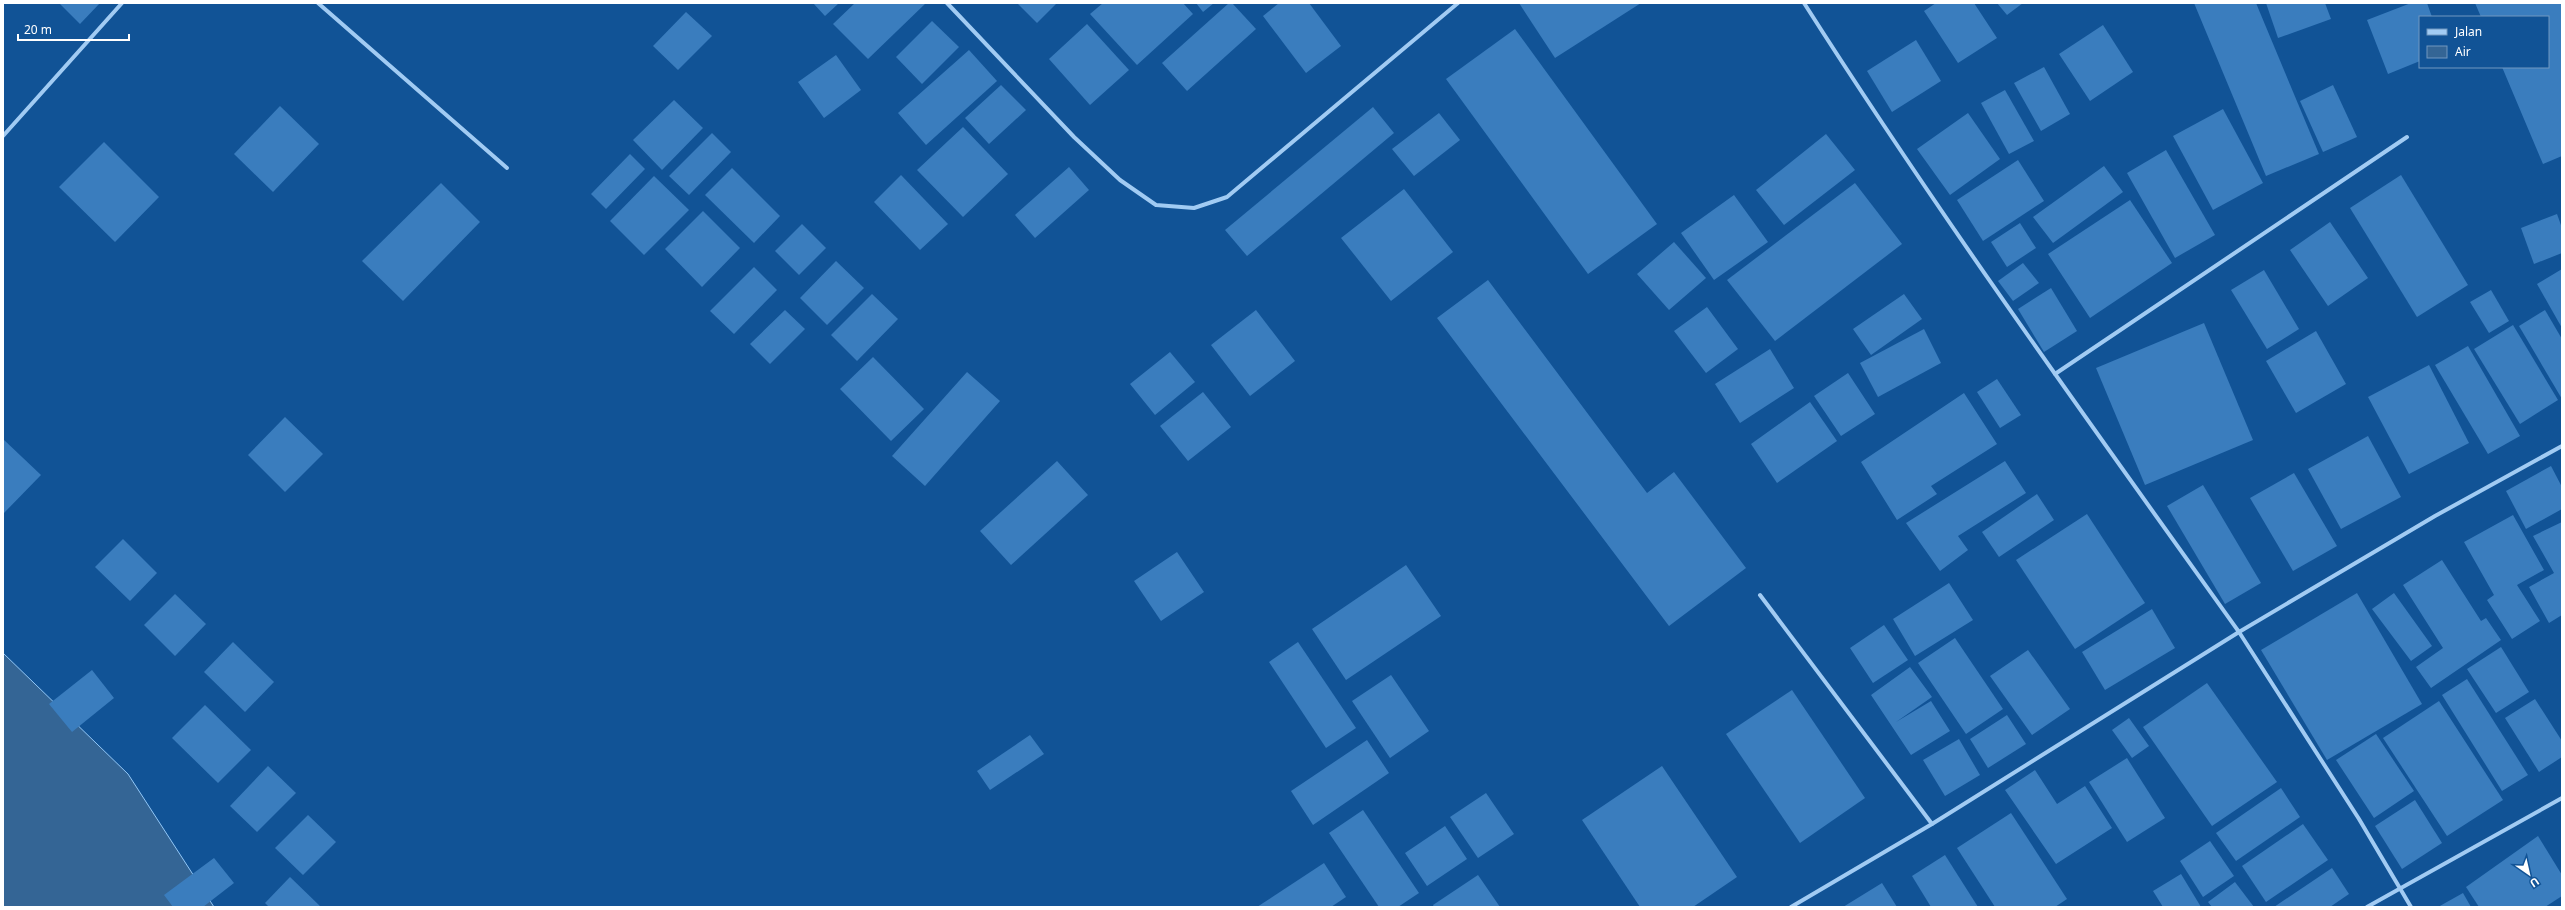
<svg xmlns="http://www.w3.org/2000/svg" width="2565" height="910" viewBox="0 0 2565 910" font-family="'Noto Sans',sans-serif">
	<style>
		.water { fill: #346595; stroke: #92c7f7 }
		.building { fill: #3a7dbe }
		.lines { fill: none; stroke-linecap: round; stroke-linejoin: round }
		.street { stroke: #a1cbf3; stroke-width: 4 }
	</style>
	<rect width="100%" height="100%" fill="#115396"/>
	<path class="water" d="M3,653L128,774L214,907H3Z"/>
	<g class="building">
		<path d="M59,3H100L80,24Z"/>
		<path d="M813,3H839L825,16Z"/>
		<path d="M855,3H926L868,59L833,24Z"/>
		<path d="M1017,3H1057L1037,23Z"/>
		<path d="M1103,3H1183L1193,14L1137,65L1090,14Z"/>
		<path d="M1196,3H1214L1203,12Z"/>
		<path d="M1229,3H1232L1256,29L1187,91L1162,63Z"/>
		<path d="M1279,3H1309L1341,46L1306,73L1263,16Z"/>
		<path d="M1519,3H1641L1555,58Z"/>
		<path d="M1936,3H1974L1997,38L1958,63L1924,11Z"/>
		<path d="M1997,3H2023L2007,15Z"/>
		<path d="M2194,3H2256L2319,154L2266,176Z"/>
		<path d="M2266,3H2325L2331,19L2278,38Z"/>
		<path d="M2411,3H2427L2432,17H2420V61L2388,74L2367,20Z"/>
		<path d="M2475,3H2562V156L2543,164L2502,67H2548V17H2481Z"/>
		<path d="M686,12L712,36L678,70L653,46Z"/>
		<path d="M932,21L959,47L922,84L896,57Z"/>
		<path d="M1087,24L1129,70L1090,105L1049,59Z"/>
		<path d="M2103,25L2133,72L2090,101L2059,54Z"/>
		<path d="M1515,29L1657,224L1588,274L1446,79Z"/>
		<path d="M1916,40L1941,81L1892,112L1867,71Z"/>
		<path d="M969,50L997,81L926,145L898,113Z"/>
		<path d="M836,55L861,90L824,118L798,82Z"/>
		<path d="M2044,67L2070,114L2041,131L2014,83Z"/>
		<path d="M1001,85L1026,110L989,144L965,118Z"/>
		<path d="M2333,85L2357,137L2323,152L2300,101Z"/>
		<path d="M2005,90L2034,141L2009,154L1981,103Z"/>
		<path d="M674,100L703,128L662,170L633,140Z"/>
		<path d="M280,106L319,144L273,192L234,154Z"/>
		<path d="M1373,107L1394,133L1247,256L1225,230Z"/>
		<path d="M2223,109L2263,183L2213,210L2173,136Z"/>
		<path d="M1439,113L1460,140L1414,176L1392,149Z"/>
		<path d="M1968,113L2000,159L1950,195L1917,149Z"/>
		<path d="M963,127L1008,174L963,217L917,170Z"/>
		<path d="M712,133L731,152L689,195L669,176Z"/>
		<path d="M1826,134L1855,170L1784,225L1756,190Z"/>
		<path d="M104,142L159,197L115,242L59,187Z"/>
		<path d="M2166,150L2215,235L2175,258L2127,173Z"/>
		<path d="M630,154L645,169L606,209L591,194Z"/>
		<path d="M2018,160L2044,201L1983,241L1957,200Z"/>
		<path d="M2104,166L2123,192L2053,243L2033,217Z"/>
		<path d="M1069,167L1089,190L1035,238L1015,215Z"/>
		<path d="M732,168L780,216L754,243L705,195Z"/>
		<path d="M901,175L948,224L920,250L874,202Z"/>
		<path d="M2401,175L2468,285L2417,317L2350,208Z"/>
		<path d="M654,176L689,210L644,255L610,221Z"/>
		<path d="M441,183L480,222L403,301L362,261Z"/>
		<path d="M1855,183L1902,244L1775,341L1727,280Z"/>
		<path d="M1404,189L1453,252L1391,301L1341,238Z"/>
		<path d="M1734,195L1768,242L1714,280L1681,233Z"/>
		<path d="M2130,200L2172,263L2090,318L2048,254Z"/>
		<path d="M703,211L740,248L702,287L665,249Z"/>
		<path d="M2557,214L2562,228V253L2534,264L2521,228Z"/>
		<path d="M2330,222L2368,278L2328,306L2290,250Z"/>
		<path d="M2020,223L2036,248L2007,267L1991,242Z"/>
		<path d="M802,224L826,248L799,275L775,251Z"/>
		<path d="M1674,242L1706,278L1669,310L1637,274Z"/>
		<path d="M836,261L864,288L827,325L800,298Z"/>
		<path d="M2023,263L2039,283L2013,301L1998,281Z"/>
		<path d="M754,267L777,290L734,334L710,311Z"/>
		<path d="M2562,269V328L2537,284Z"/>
		<path d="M2264,270L2299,329L2267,349L2231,290Z"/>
		<path d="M1488,280L1647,493L1674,472L1746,568L1669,626L1437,318Z"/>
		<path d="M2051,288L2077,331L2044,352L2018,309Z"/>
		<path d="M2491,290L2509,321L2489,333L2470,302Z"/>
		<path d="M872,294L898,319L857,361L831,335Z"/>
		<path d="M1904,294L1922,319L1871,355L1853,329Z"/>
		<path d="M1707,307L1738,349L1706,373L1674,331Z"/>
		<path d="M785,310L805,329L770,364L750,344Z"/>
		<path d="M1256,310L1295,361L1250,396L1211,345Z"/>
		<path d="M2545,310L2562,339V399L2519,326Z"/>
		<path d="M2204,323L2253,440L2145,485L2096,368Z"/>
		<path d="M2513,325L2558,400L2520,424L2474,349Z"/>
		<path d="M1924,329L1941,363L1878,397L1860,363Z"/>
		<path d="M2316,331L2346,384L2296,413L2266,361Z"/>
		<path d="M2468,346L2520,436L2488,454L2435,365Z"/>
		<path d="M1770,349L1794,388L1740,423L1715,384Z"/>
		<path d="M1170,352L1195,382L1155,415L1130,384Z"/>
		<path d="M873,357L924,409L891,441L840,389Z"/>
		<path d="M2429,365L2469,443L2409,474L2368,397Z"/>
		<path d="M967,372L1000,401L925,486L892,456Z"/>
		<path d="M1848,373L1875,414L1841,436L1814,396Z"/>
		<path d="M1997,379L2021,415L2000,428L1977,392Z"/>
		<path d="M1203,392L1231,427L1188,461L1160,426Z"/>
		<path d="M1964,393L1997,444L1931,486L1937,494L1897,520L1861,462Z"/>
		<path d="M1810,402L1837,441L1777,483L1751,444Z"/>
		<path d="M285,417L323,454L285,492L248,455Z"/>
		<path d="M2368,436L2401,497L2341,529L2308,469Z"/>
		<path d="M3,439L41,475L3,514Z"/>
		<path d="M1057,461L1088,495L1011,565L980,531Z"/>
		<path d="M2005,461L2026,493L1958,536L1968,550L1940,571L1906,523Z"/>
		<path d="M2551,466L2562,487V509L2526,529L2506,491Z"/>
		<path d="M2294,473L2337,546L2293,571L2250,498Z"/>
		<path d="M2203,485L2261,583L2225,604L2167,506Z"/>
		<path d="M2037,494L2054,520L1999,557L1982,532Z"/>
		<path d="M2087,514L2145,603L2075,649L2016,560Z"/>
		<path d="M2513,515L2544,570L2517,585L2540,621L2512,639L2487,600L2494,595L2464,542Z"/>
		<path d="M2562,522V615L2549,623L2529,587L2554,573L2533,536Z"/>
		<path d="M123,539L157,573L130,601L95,567Z"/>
		<path d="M1177,552L1204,592L1161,621L1134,581Z"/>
		<path d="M2442,560L2481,621L2486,618L2501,640L2431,688L2416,667L2443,648L2403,585Z"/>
		<path d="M1406,565L1441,616L1346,680L1312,629Z"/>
		<path d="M1949,583L1973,620L1915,656L1893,619Z"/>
		<path d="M2357,593L2422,704L2327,760L2261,650Z"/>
		<path d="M2394,593L2432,646L2411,661L2372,609Z"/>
		<path d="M175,594L206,624L175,656L144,625Z"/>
		<path d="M2152,609L2175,648L2105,690L2082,652Z"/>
		<path d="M1884,625L1908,660L1873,683L1850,648Z"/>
		<path d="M1955,638L2003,709L1966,734L1918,663Z"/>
		<path d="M233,642L274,682L245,712L204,672Z"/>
		<path d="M1298,642L1356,728L1326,748L1269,662Z"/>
		<path d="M2501,647L2529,692L2496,713L2467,669Z"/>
		<path d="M2028,650L2070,709L2032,735L1990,676Z"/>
		<path d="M1910,667L1932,697L1896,722L1931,701L1950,731L1911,755L1871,695Z"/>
		<path d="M92,670L114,698L72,732L49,704Z"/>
		<path d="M1391,675L1429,731L1390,758L1352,701Z"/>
		<path d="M2467,679L2528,775L2502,791L2442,695Z"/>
		<path d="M2207,683L2277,782L2212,826L2143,727Z"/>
		<path d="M1792,690L1865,798L1800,843L1726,734Z"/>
		<path d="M2535,699L2562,741V757L2539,772L2505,718Z"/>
		<path d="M2439,701L2503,800L2447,836L2383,738Z"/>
		<path d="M205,705L251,750L218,783L172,738Z"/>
		<path d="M2007,715L2026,744L1988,768L1970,739Z"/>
		<path d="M2129,718L2149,746L2132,758L2112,730Z"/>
		<path d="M2376,734L2414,791L2374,818L2336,760Z"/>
		<path d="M1030,735L1044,754L990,790L977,771Z"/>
		<path d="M1959,739L1980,775L1945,796L1923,760Z"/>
		<path d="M1367,740L1389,773L1313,825L1291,791Z"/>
		<path d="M2127,758L2165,818L2127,842L2089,782Z"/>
		<path d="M268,766L296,793L257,832L230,806Z"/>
		<path d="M1662,766L1737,877L1693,907H1640L1582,820Z"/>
		<path d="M2035,770L2057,804L2085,786L2112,828L2056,864L2005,790Z"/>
		<path d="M2281,788L2300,817L2236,861L2216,833Z"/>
		<path d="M1486,793L1514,834L1478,858L1450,817Z"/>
		<path d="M2415,800L2442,843L2402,869L2375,826Z"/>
		<path d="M1363,810L1419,893L1398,907H1379L1329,833Z"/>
		<path d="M2011,813L2067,899L2055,907H1995L1957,848Z"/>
		<path d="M308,815L336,842L303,875L275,848Z"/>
		<path d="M2303,824L2328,860L2266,902L2242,866Z"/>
		<path d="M1445,826L1467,859L1427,886L1405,853Z"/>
		<path d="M2538,836L2562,875V896L2545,907H2479L2466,887Z"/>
		<path d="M2210,841L2234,876L2203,897L2180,861Z"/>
		<path d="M1945,855L1978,907H1931L1912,876Z"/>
		<path d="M214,858L234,883L203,907H173L164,895Z"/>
		<path d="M1324,863L1346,897L1331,907H1257Z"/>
		<path d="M2332,868L2349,894L2330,907H2274Z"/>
		<path d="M2181,874L2201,907H2163L2153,891Z"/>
		<path d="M1478,875L1500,907H1434L1433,905Z"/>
		<path d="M290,877L321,907H269L265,903Z"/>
		<path d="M2235,882L2254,907H2212L2208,902Z"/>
		<path d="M1882,883L1897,907H1843Z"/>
		<path d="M2463,893L2471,907H2438Z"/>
	</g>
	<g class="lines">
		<g class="street">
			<path d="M318,3L507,168"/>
			<path d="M947,3L1074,137L1120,180L1156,205L1194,208L1227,197L1458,3"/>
			<path d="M3,136L122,3"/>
			<path d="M2055,374L2407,137"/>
			<path d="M1760,595L1932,824"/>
			<path d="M1791,907L1932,824L2239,632C2091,425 1941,218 1804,3"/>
			<path d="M2367,907L2562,798"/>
			<path d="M2411,907L2359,819L2239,632L2435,516L2562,446"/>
		</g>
	</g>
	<rect width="2565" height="910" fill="none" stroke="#ffffff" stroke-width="8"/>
	<rect x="2419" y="16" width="130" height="52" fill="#115396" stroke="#7098c0"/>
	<rect x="2427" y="29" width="20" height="6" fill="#a1cbf3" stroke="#7098c0"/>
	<text x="2455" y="36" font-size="12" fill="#ffffff">Jalan</text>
	<rect x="2427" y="46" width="20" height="12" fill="#346595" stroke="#7098c0"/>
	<text x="2455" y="56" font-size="12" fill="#ffffff">Air</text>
	<g transform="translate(2529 874) rotate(146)" stroke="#115396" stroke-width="3" paint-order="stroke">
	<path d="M0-3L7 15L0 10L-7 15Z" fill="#ffffff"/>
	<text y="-6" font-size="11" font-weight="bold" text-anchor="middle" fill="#ffffff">U</text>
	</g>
	<path d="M18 34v6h111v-6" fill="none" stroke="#ffffff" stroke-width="2"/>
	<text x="24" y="34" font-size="12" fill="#ffffff" stroke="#115396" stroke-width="3" paint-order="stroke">20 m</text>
</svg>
